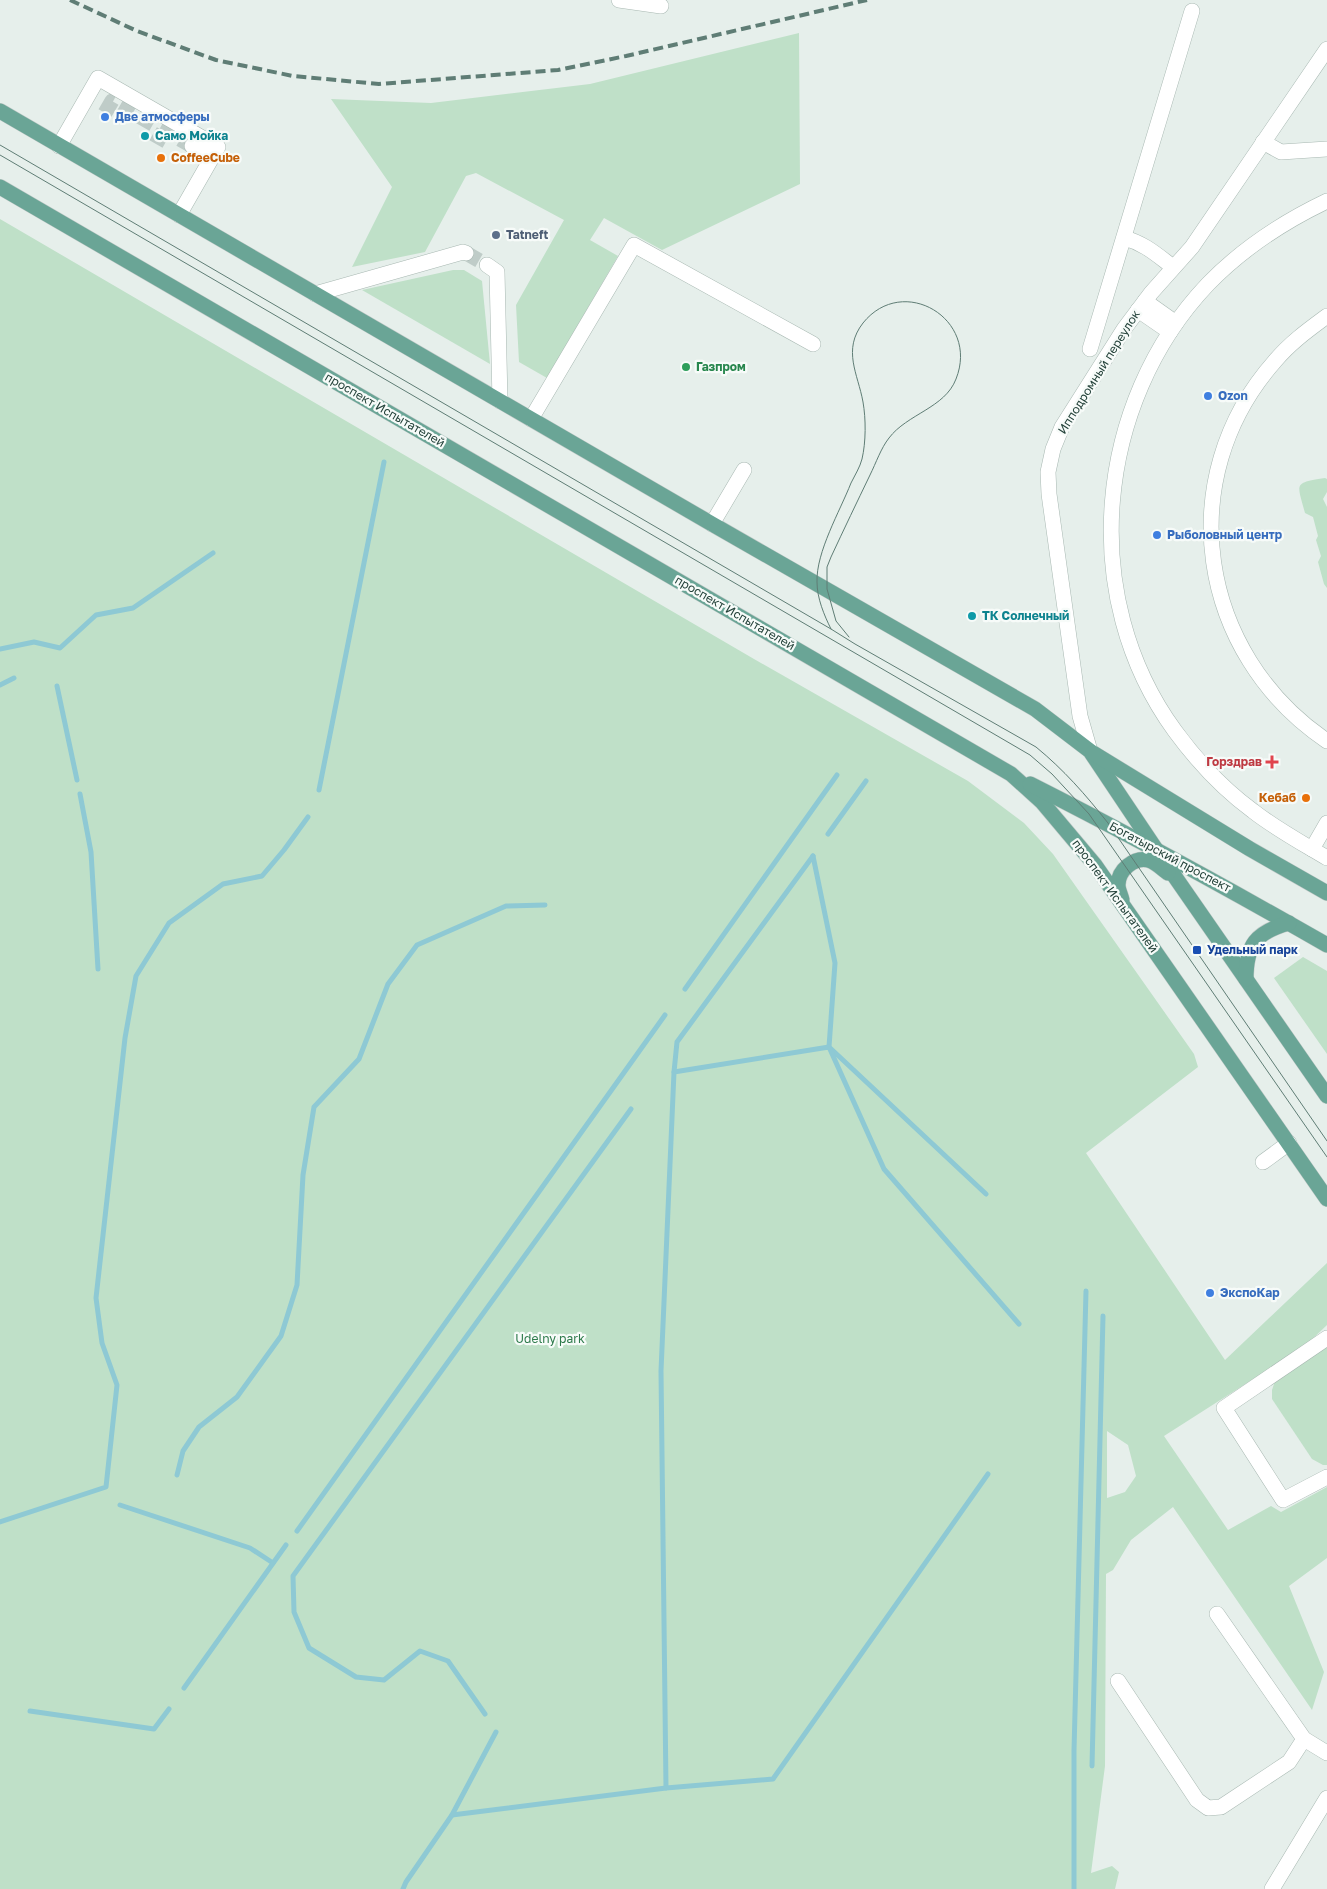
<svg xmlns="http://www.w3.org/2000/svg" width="1327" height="1889" viewBox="0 0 1327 1889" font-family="'Golos Text',sans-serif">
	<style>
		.green { fill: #bfe0c8; fill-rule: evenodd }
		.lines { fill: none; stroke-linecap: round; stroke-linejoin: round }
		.stream { stroke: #8ec9d4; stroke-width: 5 }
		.minor-tunnel { stroke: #bfccc8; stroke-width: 15; stroke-dasharray: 15 8; stroke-linecap: butt }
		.minor-casing { stroke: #a8b8b2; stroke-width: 16 }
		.major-casing { stroke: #c2cac8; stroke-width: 16 }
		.minor { stroke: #fff; stroke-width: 15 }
		.major { stroke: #6aa596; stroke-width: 15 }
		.tram { stroke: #5f7d75; stroke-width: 1 }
		.rail { stroke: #5f7d75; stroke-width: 4; stroke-dasharray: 10 5; stroke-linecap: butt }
		.shop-dot { fill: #3f7fe0; stroke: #f7fbf9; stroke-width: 2 }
		.culture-dot { fill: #0f9aa8; stroke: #f7fbf9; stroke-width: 2 }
		.food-dot { fill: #e8710a; stroke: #f7fbf9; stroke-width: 2 }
		.service-dot { fill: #5c6f8a; stroke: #f7fbf9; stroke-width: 2 }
		.leisure-dot { fill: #2e9e5b; stroke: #f7fbf9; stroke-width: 2 }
		.health-dot { fill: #e0444e; stroke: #f7fbf9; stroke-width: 2 }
		.transit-dot { fill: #1a4fb4; stroke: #f7fbf9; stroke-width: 2 }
		.labels { text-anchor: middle; stroke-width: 4.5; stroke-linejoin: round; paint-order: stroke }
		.shop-label { font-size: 12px; font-weight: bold; fill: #366cbe; stroke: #f7fbf9; text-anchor: start }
		.culture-label { font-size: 12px; font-weight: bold; fill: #0d838f; stroke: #f7fbf9; text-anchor: start }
		.food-label { font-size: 12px; font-weight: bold; fill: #c56008; stroke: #f7fbf9; text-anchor: start }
		.service-label { font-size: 12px; font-weight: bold; fill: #4e5e75; stroke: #f7fbf9; text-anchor: start }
		.leisure-label { font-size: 12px; font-weight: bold; fill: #27864d; stroke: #f7fbf9; text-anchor: start }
		.street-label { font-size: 12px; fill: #24423a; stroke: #f7fbf9 }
		.health-label { font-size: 12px; font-weight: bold; fill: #be3a42; stroke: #f7fbf9; text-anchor: end }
		.transit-label { font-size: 12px; font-weight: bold; fill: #164399; stroke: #f7fbf9; text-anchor: start }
		.park-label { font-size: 12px; fill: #2d7a4b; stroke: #f7fbf9 }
	</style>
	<rect width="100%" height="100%" fill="#e6efeb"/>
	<g class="green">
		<path d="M799,33L800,184L662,250L604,218L590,240L618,256L547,378L519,362L516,305L564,220L476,173L466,176L425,252L352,267L392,187L331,99L431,103L590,84Z"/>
		<path d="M0,219L754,659L968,781L1024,823L1053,854L1194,1054L1198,1067L1086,1153L1225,1360L1327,1263V1325L1305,1346L1164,1436L1228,1530L1271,1506L1281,1512L1327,1487V1558L1289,1586L1324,1672L1312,1710L1173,1507L1131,1540L1113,1570L1106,1574L1105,1766L1091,1873L1112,1866L1119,1872L1115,1889H0ZM1107,1431L1128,1445L1136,1476L1125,1492L1107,1498Z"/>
		<path d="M453,270H464L482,281L490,364L362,290Z"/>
		<path d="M1325,478L1327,479V492L1323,499L1327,507V588L1324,584L1318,562L1321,556L1316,540L1318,536L1313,517L1305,513C1297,483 1293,483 1325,478Z"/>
		<path d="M1303,957L1327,971V1054L1274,978Z"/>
		<path d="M1327,1345V1465H1323L1312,1459L1272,1399V1390L1275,1381Z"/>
	</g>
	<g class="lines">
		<g class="stream">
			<path d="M0,649L34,642L60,648L96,615L133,608L213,553"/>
			<path d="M0,685L14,678"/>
			<path d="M57,686L77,780"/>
			<path d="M319,790L384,462"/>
			<path d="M80,794L91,852L98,969"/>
			<path d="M828,834L866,781"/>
			<path d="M813,856L835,963L829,1047L986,1194"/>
			<path d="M685,989L837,775"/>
			<path d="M674,1072L677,1042L813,856"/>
			<path d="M177,1475L183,1451L199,1427L237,1397L281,1336L297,1285L303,1175L314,1107L359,1059L388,984L417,945L506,906L545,905"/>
			<path d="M120,1505L250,1548L273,1563"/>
			<path d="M0,1522L106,1487L117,1385L102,1343L96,1298L125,1038L136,976L169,923L223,884L262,876L284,850L308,817"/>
			<path d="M297,1531L665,1015"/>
			<path d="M184,1688L286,1545"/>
			<path d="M30,1711L154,1729L169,1709"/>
			<path d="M485,1714L448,1661L420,1651L384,1680L356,1677L309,1648L294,1612L293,1576L631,1109"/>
			<path d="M1092,1766L1103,1316"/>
			<path d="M666,1788L661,1371L674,1072L829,1047L884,1169L1019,1324"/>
			<path d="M452,1815L666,1788L773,1779L988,1474"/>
			<path d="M403,1889L406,1882L452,1815L496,1732"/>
			<path d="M1074,1889V1751L1086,1291"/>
		</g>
		<g class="minor-tunnel">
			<path d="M105,113L112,101L192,146"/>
			<path d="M156,144L169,121"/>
			<path d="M466,253L487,265"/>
		</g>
		<g class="minor-casing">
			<g id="minor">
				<path d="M619,0L661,6"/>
				<path d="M1263,142L1281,152L1327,149"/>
				<path d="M59,146L98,78L218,147L179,215"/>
				<path d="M192,146L212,158"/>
				<path d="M1327,201C1283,222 1242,249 1208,284C1095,403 1077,597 1175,731C1197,761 1223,789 1253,811C1276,829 1302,843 1327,858"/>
				<path d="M1124,238C1144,243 1157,255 1173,267"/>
				<path d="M487,265L497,272L500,401"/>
				<path d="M315,294L463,252L466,253"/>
				<path d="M1145,301L1176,323"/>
				<path d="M1138,310L1170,332"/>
				<path d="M1327,316C1308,330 1290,343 1275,361C1171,478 1198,654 1327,741"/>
				<path d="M1090,349L1192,11"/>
				<path d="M531,419L634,245L813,344"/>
				<path d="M712,524L744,470"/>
				<path d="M1090,751L1080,716L1049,494L1048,472L1053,449L1062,427L1124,329L1151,293L1192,247L1327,49"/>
				<path d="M1312,849L1327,823"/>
				<path d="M1263,1162L1289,1143"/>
				<path d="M1327,1338L1224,1408L1283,1500L1327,1477"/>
				<path d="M1217,1614L1304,1739L1327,1753"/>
				<path d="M1118,1681L1197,1800L1208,1808L1221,1807L1289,1762L1304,1739"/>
				<path d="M1272,1889L1327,1798"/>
			</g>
		</g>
		<g class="major-casing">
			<g id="major">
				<path d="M0,111L712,524L1035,709L1090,751L1155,848L1327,1096"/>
				<path d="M0,187L1011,774L1042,802L1095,865L1327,1199"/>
				<path d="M1093,753L1250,849L1327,893"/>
				<path d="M1030,784C1131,835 1229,889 1327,945"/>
				<path d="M1122,900C1121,895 1118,890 1118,885C1118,870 1134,857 1148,860C1156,862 1162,869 1168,873"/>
				<path d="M1246,979C1246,945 1256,932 1289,923"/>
			</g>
		</g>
		<use href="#minor" class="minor"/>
		<use href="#major" class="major"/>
		<g class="tram">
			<path d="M0,145L831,629L855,644L1036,747C1064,770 1085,794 1108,823L1327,1141"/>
			<path d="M0,155L1030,755L1052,774L1089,814L1327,1157"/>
			<path d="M831,629C824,615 817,598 817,582C816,552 840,511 851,483C855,475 860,467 862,459C866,442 866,419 863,402C858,374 842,350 863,323C903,273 980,319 956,379C945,408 907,414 889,438C881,448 876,463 870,475C857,502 844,529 831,557L827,567V589L836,621L849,637"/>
		</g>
		<path class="rail" d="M70,0L137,31L216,60L293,76L379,84L558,70L626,56L867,0"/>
	</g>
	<g class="shop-dot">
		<circle cx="105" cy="117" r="5"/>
		<circle cx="1208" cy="396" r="5"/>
		<circle cx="1157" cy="535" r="5"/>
		<circle cx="1210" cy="1293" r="5"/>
	</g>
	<g class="culture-dot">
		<circle cx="145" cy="136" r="5"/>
		<circle cx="972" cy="616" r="5"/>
	</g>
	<g class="food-dot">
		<circle cx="161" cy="158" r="5"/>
		<circle cx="1306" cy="798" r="5"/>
	</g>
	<circle class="service-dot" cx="496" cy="235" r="5"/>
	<circle class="leisure-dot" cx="686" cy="367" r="5"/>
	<path class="health-dot" d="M1269.5 754.5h5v5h5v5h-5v5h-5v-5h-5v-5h5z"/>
	<rect class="transit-dot" x="1192" y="945" width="10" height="10" rx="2.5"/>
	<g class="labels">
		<g class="shop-label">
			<text x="115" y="121">Две атмосферы</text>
			<text x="1218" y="400">Ozon</text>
			<text x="1167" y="539">Рыболовный центр</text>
			<text x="1220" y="1297">ЭкспоКар</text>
		</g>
		<g class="culture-label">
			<text x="155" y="140">Само Мойка</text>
			<text x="982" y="620">ТК Солнечный</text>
		</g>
		<g class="food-label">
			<text x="171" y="162">CoffeeCube</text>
			<text x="1296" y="802" text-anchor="end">Кебаб</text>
		</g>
		<g class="service-label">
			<text x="506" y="239">Tatneft</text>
		</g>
		<g class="leisure-label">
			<text x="696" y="371">Газпром</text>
		</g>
		<g class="street-label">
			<text transform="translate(1099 372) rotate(-58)" y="4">Ипподромный переулок</text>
			<text transform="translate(385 410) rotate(30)" y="4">проспект Испытателей</text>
			<text transform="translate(735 613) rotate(30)" y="4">проспект Испытателей</text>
			<text transform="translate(1170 857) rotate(28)" y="4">Богатырский проспект</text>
			<text transform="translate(1115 896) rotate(54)" y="4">проспект Испытателей</text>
		</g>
		<g class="health-label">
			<text x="1262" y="766">Горздрав</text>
		</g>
		<g class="transit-label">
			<text x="1207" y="954">Удельный парк</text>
		</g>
		<g class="park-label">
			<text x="550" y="1343">Udelny park</text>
		</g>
	</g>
</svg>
